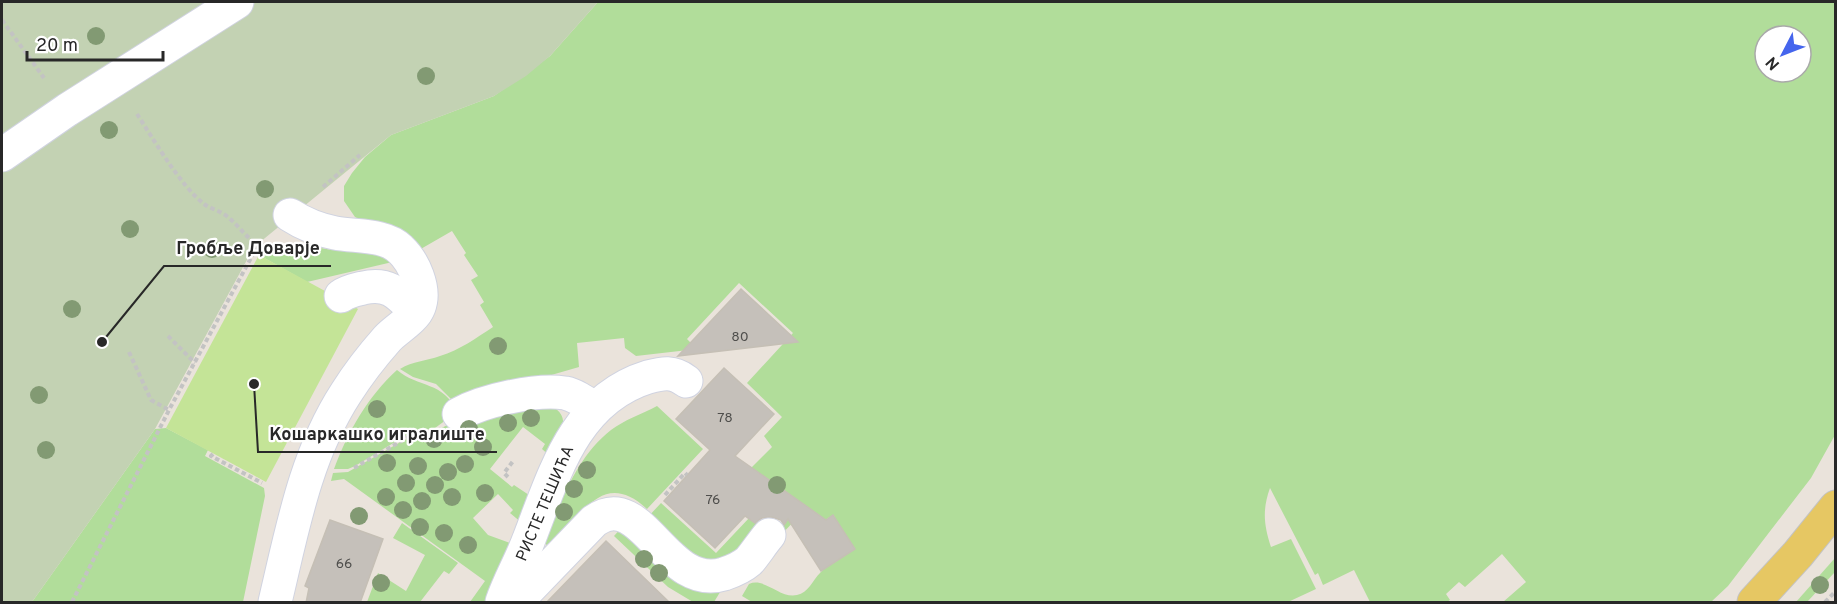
<svg xmlns="http://www.w3.org/2000/svg" width="1837" height="604" viewBox="0 0 1837 604" font-family="Overpass,sans-serif">
	<style>
		.green { fill: #b1dd9a; fill-rule: evenodd }
		.cemetery { fill: #c3d2b3 }
		.pitch { fill: #c4e497 }
		.building { fill: #c5c0ba; stroke: #c5bfb5; stroke-width: 1.5 }
		.lines { fill: none; stroke-linecap: round; stroke-linejoin: round }
		.minor-casing { stroke: #d0d3e0; stroke-width: 35 }
		.major-casing { stroke: #c3c3c3; stroke-width: 35 }
		.path { stroke: #c3c3c3; stroke-width: 4; stroke-dasharray: 4.5 3; stroke-linecap: butt }
		.minor { stroke: #fff; stroke-width: 33 }
		.major { stroke: #e6c763; stroke-width: 33 }
		.tree { fill: #829a73 }
		.labels { text-anchor: middle; stroke-width: 4.5; stroke-linejoin: round; paint-order: stroke }
		.number-label { font-size: 14px; fill: #4f4e4c }
		.street-label { font-size: 16px; fill: #282828; stroke: #fff }
		.leader { fill: none; stroke: #282828; stroke-width: 2 }
		.callout-dot { fill: #282828; stroke: #fff; stroke-width: 2 }
		.callout-label { font-size: 18px; text-anchor: middle; font-weight: bold; fill: #282828; stroke: #fff; stroke-width: 4.5; stroke-linejoin: round; paint-order: stroke }
	</style>
	<rect width="100%" height="100%" fill="#eae3db"/>
	<g class="green">
		<path d="M598,2H1835V435L1811,478L1728,586L1711,602H1503L1526,582L1502,554L1465,587L1459,582L1446,594L1450,600L1447,602H1370L1354,570L1323,585L1318,573L1315,575L1270,488C1262,510 1264,526 1271,547L1291,539L1316,589L1288,602H752L742,596L749,584C765,577 780,599 797,595C808,593 813,580 820,573C828,563 844,556 854,549L833,515L813,528L799,516L779,537L775,538L800,502L781,488L756,523L762,529L743,555L700,564L647,518L661,503L716,553L767,499L745,474L772,447L764,436L782,417L747,383L793,333L739,283L687,339L697,349L636,356L625,348L624,338L577,343L579,367L455,403L436,384L413,377L400,369C413,361 426,361 440,356C460,350 476,338 493,327L480,305L484,302L471,280L478,276L464,255L466,253L452,231L419,250L355,217L344,201V186L352,173L365,157L391,135L494,96L550,56ZM1765,36H1801V72H1765Z"/>
		<path d="M298,244L332,250L361,245L401,260L307,282L259,255L263,249Z"/>
		<path d="M397,370C418,388 444,381 457,412L435,428L410,433L355,466L348,469H334C347,433 368,396 397,370Z"/>
		<path d="M657,406L703,449L647,509C598,464 579,527 546,545V536C563,497 577,457 611,430C624,420 642,414 657,406Z"/>
		<path d="M553,407C574,419 557,440 550,456L542,449L545,444L523,427L490,469L512,487L514,485L532,497L522,523L510,513L513,510L498,494L473,518L488,535L513,544L486,602H470L485,581L344,479L331,481L333,473L348,472L404,440L433,432L460,419Z"/>
		<path d="M166,428L208,450L205,456L264,488L265,496L243,602H32L155,429Z"/>
		<path d="M402,523L458,563L449,574L444,571L420,602H367L378,573L406,591L425,555L393,538Z"/>
		<path d="M623,526L725,584L714,602H693L668,587L614,536Z"/>
		<path d="M1835,558V572L1807,602H1796Z"/>
	</g>
	<path class="cemetery" d="M2,2H598L550,56L526,76L494,96L391,135L254,247L155,429L32,602H2Z"/>
	<path class="pitch" d="M259,255L358,309L266,482L166,428Z"/>
	<g class="building">
		<path d="M741,289L798,342L678,356Z"/>
		<path d="M724,368L774,414L735,456L826,520L833,515L855,549L821,571L788,519L784,525L781,520L772,517L762,518L755,523L745,516L715,548L664,501L710,450L676,419Z"/>
		<path d="M330,520L383,539L360,603H306L309,588L305,586Z"/>
		<path d="M606,541L670,603H546Z"/>
	</g>
	<g class="lines">
		<g class="minor-casing">
			<g id="minor">
				<path d="M2,155L67,110L237,2"/>
				<path d="M341,296C348,291 355,290 363,288C390,282 399,295 416,312"/>
				<path d="M459,414C485,400 535,389 565,393C575,395 585,402 594,408"/>
				<path d="M275,602C292,531 305,456 346,393C358,374 372,356 387,339C396,329 414,320 419,307C426,289 414,262 400,249C385,234 356,237 335,233C319,230 304,224 290,215"/>
				<path d="M502,602C509,581 521,561 529,539C554,475 574,400 648,377C663,373 673,371 686,381"/>
				<path d="M516,602L594,521C643,486 665,592 724,574C733,571 742,567 749,561C756,553 762,543 769,535"/>
			</g>
		</g>
		<g class="major-casing">
			<path id="major" d="M1754,602L1798,554L1836,507"/>
		</g>
		<g class="path">
			<path d="M2,20L44,78"/>
			<path d="M137,114C154,140 180,185 204,204C211,209 221,211 228,217C240,227 246,238 259,245"/>
			<path d="M323,187L360,155"/>
			<path d="M168,336L195,363"/>
			<path d="M129,352L151,400L169,410"/>
			<path d="M213,454L211,456L262,483"/>
			<path d="M354,468L410,436L424,433"/>
			<path d="M508,477L504,473L514,460"/>
			<path d="M665,495L685,473L687,475"/>
			<path d="M72,602L169,410L252,256L262,242"/>
			<path d="M1825,602L1836,591"/>
		</g>
		<use href="#minor" class="minor"/>
		<use href="#major" class="major"/>
	</g>
	<g class="tree">
		<circle cx="96" cy="36" r="9"/>
		<circle cx="426" cy="76" r="9"/>
		<circle cx="109" cy="130" r="9"/>
		<circle cx="265" cy="189" r="9"/>
		<circle cx="130" cy="229" r="9"/>
		<circle cx="212" cy="249" r="9"/>
		<circle cx="72" cy="309" r="9"/>
		<circle cx="498" cy="346" r="9"/>
		<circle cx="39" cy="395" r="9"/>
		<circle cx="377" cy="409" r="9"/>
		<circle cx="531" cy="418" r="9"/>
		<circle cx="508" cy="423" r="9"/>
		<circle cx="469" cy="429" r="9"/>
		<circle cx="434" cy="439" r="9"/>
		<circle cx="483" cy="447" r="9"/>
		<circle cx="46" cy="450" r="9"/>
		<circle cx="387" cy="463" r="9"/>
		<circle cx="465" cy="464" r="9"/>
		<circle cx="418" cy="466" r="9"/>
		<circle cx="587" cy="470" r="9"/>
		<circle cx="448" cy="472" r="9"/>
		<circle cx="406" cy="483" r="9"/>
		<circle cx="435" cy="485" r="9"/>
		<circle cx="777" cy="485" r="9"/>
		<circle cx="574" cy="489" r="9"/>
		<circle cx="485" cy="493" r="9"/>
		<circle cx="386" cy="497" r="9"/>
		<circle cx="452" cy="497" r="9"/>
		<circle cx="422" cy="501" r="9"/>
		<circle cx="403" cy="510" r="9"/>
		<circle cx="564" cy="512" r="9"/>
		<circle cx="359" cy="516" r="9"/>
		<circle cx="420" cy="527" r="9"/>
		<circle cx="444" cy="533" r="9"/>
		<circle cx="468" cy="545" r="9"/>
		<circle cx="644" cy="559" r="9"/>
		<circle cx="659" cy="573" r="9"/>
		<circle cx="381" cy="583" r="9"/>
		<circle cx="1820" cy="585" r="9"/>
	</g>
	<g class="labels">
		<g class="number-label">
			<text x="740" y="341">80</text>
			<text x="725" y="422">78</text>
			<text x="713" y="504">76</text>
			<text x="344" y="568">66</text>
		</g>
		<g class="street-label">
			<text transform="translate(544 503) rotate(-67)" y="6">РИСТЕ ТЕШИЋА</text>
		</g>
	</g>
	<path class="leader" d="M102 342L164 266H331M254 384L258 452H497"/>
	<g class="callout-dot">
		<circle cx="102" cy="342" r="6"/>
		<circle cx="254" cy="384" r="6"/>
	</g>
	<g class="callout-label">
		<text x="248" y="254">Гробље Доварје</text>
		<text x="377" y="440">Кошаркашко игралиште</text>
	</g>
	<rect width="1837" height="604" fill="none" stroke="#282828" stroke-width="6"/>
	<g transform="translate(1783 54) rotate(228)"><circle r="28" fill="#ffffff" stroke="#a9a9a9" stroke-width="1.5"/>
	<path d="M0-4.5L10 22L0 15L-10 22Z" fill="#4565ed"/>
	<text y="-9" font-size="16" font-weight="bold" text-anchor="middle" fill="#282828">N</text>
	</g>
	<path d="M27 51v9h136v-9" fill="none" stroke="#282828" stroke-width="3"/>
	<text x="36" y="51" font-size="18" fill="#282828" stroke="#ffffff" stroke-width="4.5" paint-order="stroke">20 m</text>
</svg>
